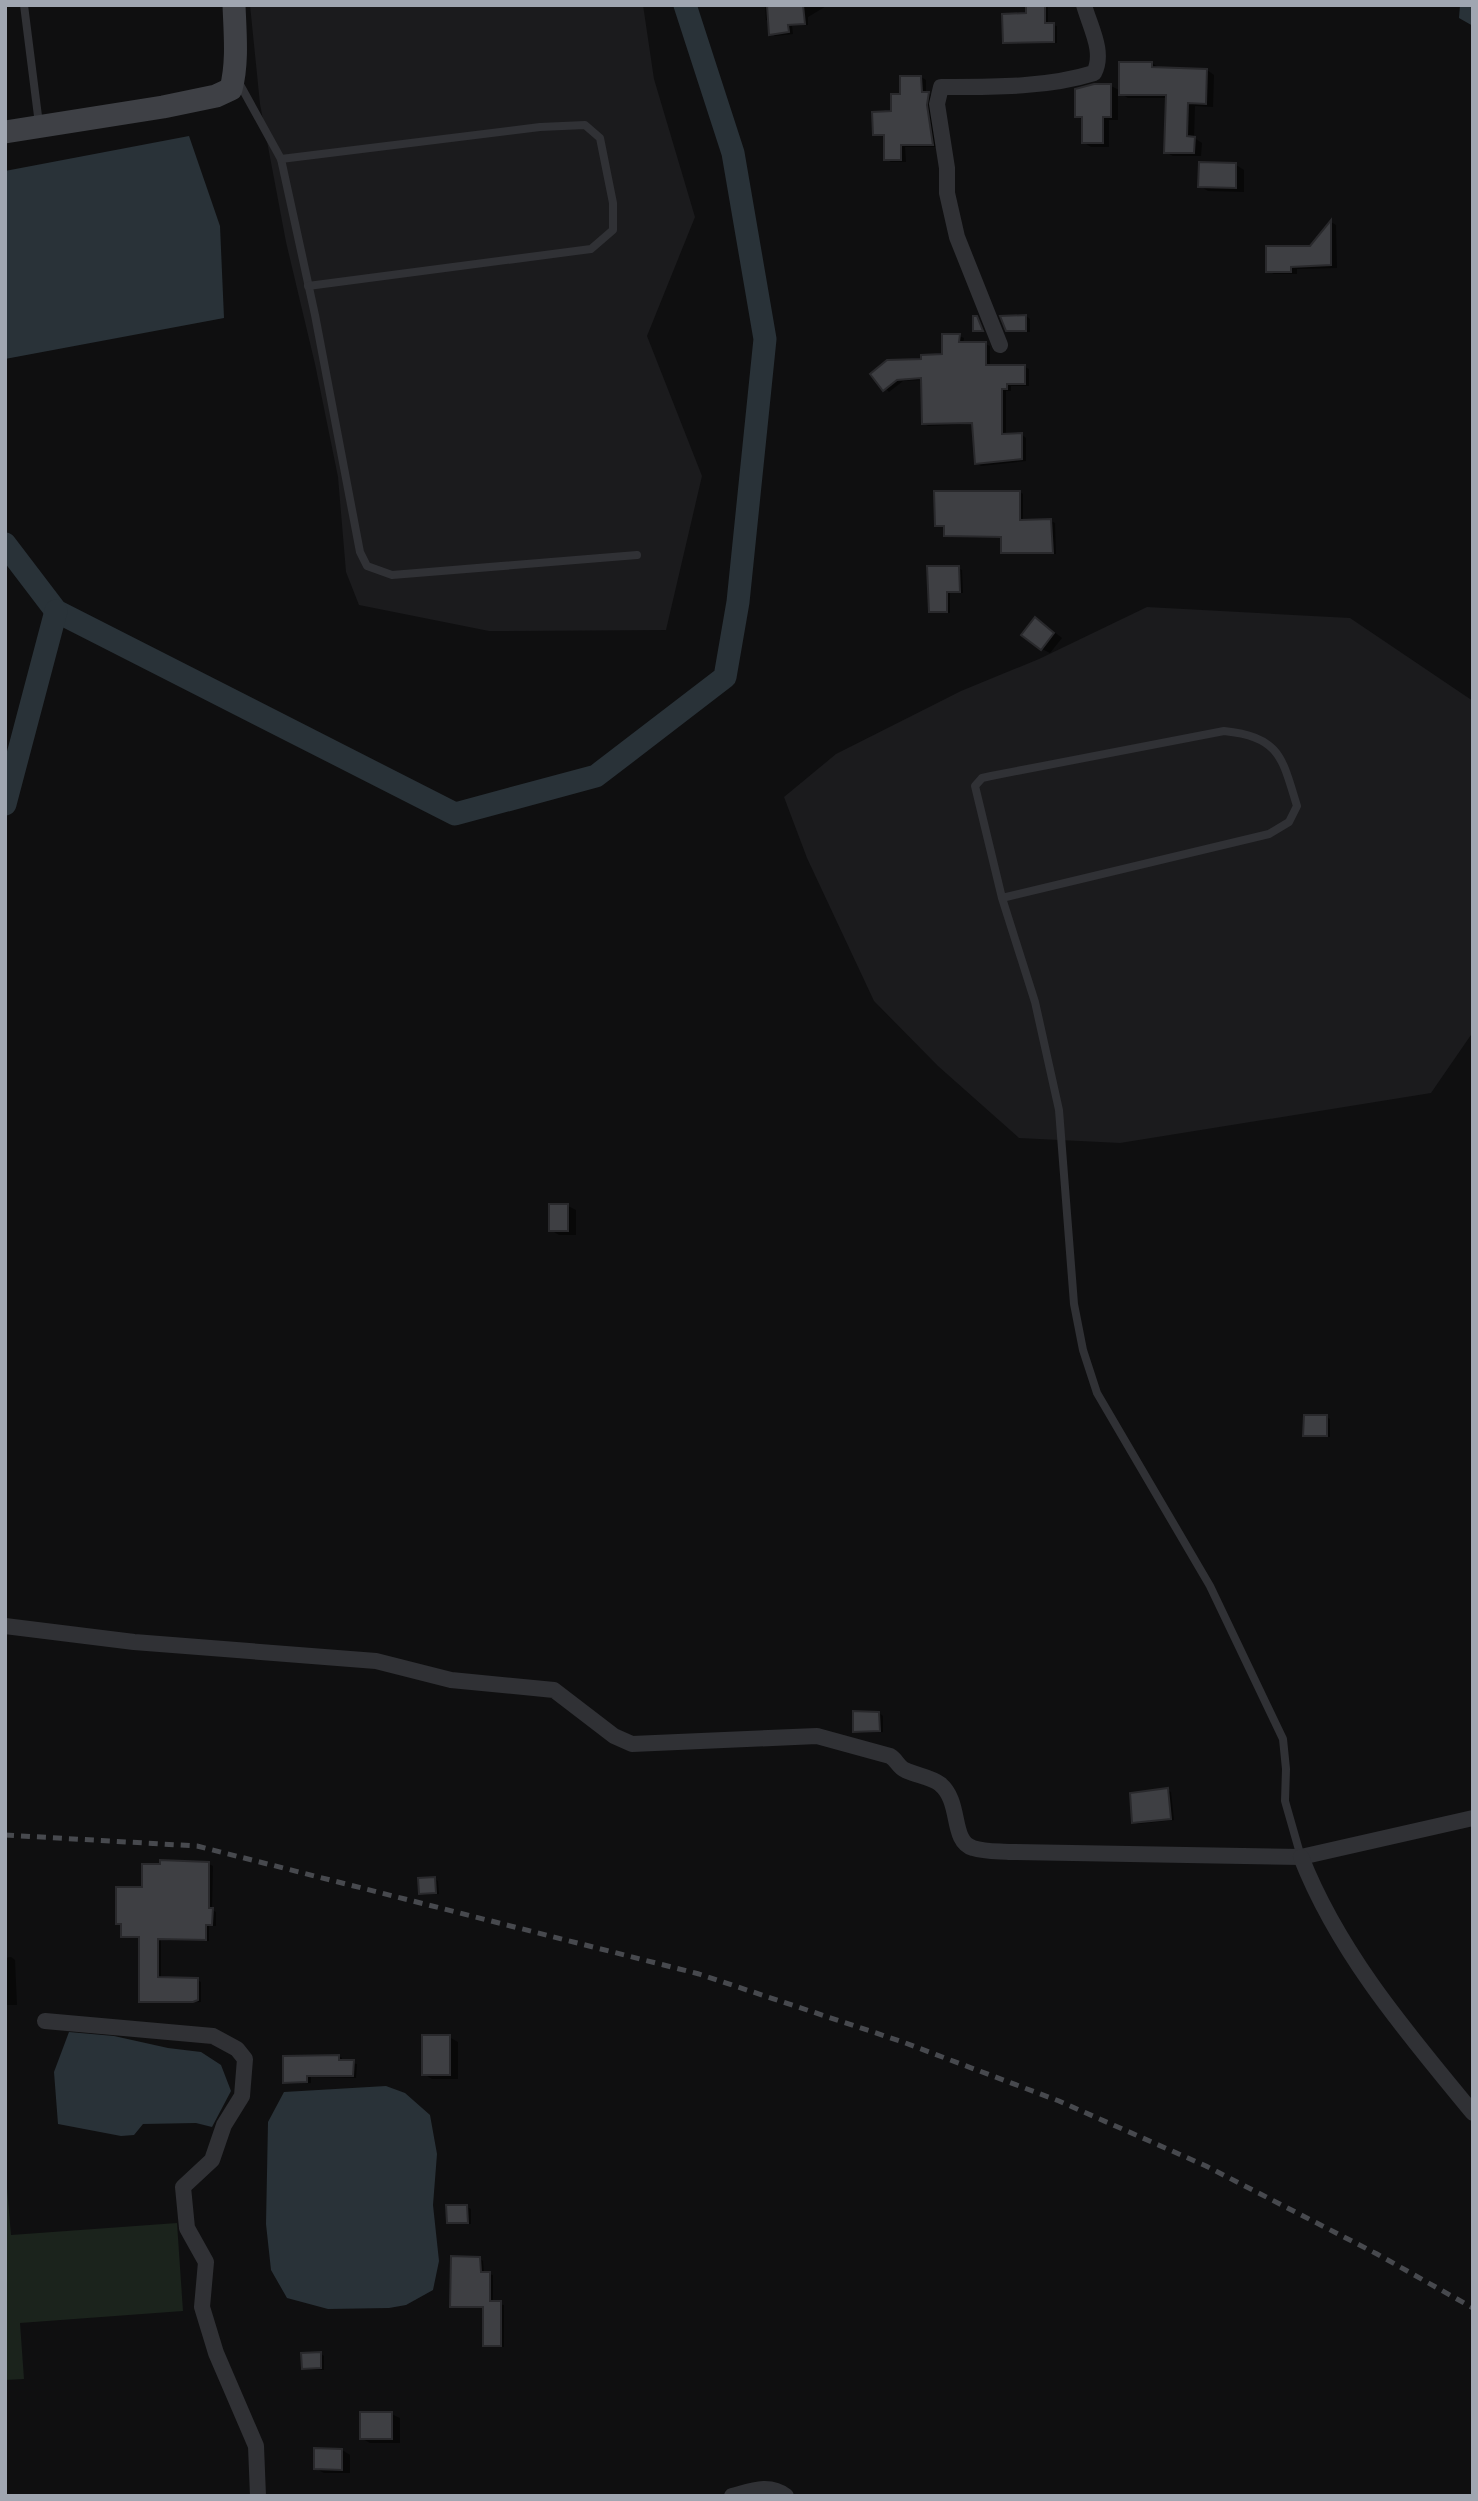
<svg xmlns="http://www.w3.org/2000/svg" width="1478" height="2501" viewBox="0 0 1478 2501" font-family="'Noto Sans',sans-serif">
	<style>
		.built { fill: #1b1b1d }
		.green { fill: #1b231c }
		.water { fill: #293238 }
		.shadow { fill: #0007 }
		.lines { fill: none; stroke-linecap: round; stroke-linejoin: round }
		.canal { stroke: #293238; stroke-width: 23 }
		.building { fill: #3e3f43; stroke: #29292c; stroke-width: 2 }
		.lane { stroke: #303135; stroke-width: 8 }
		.street { stroke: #303135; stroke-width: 16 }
		.secondary { stroke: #3e4045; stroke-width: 23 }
		.rail { stroke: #47494e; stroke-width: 5; stroke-dasharray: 9 7; stroke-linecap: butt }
	</style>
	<rect width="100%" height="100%" fill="#0f0f10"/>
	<g class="built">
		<path d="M250,5H643L654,79L695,217L647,336L702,476L666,630L489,631L359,605L346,572L338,477L315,364L286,242L260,104Z"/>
		<path d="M1147,607L1350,618L1473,701V1032L1431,1093L1120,1143L1019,1138L938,1066L874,1001L807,858L784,797L836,754L961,691L1039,659Z"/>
	</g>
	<path class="green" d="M5,2164L11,2235L177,2223L183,2311L20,2323L24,2379L5,2380Z"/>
	<g class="water">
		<path d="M1460,5H1473V26L1459,18Z"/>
		<path d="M189,136L220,226L224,318L5,359V171Z"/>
		<path d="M69,2032L114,2036L168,2048L201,2052L221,2065L231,2091L212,2127L196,2123L143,2124L134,2135L121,2136L58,2124L54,2072Z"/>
		<path d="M386,2086L405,2093L430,2115L437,2154L433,2205L439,2261L433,2290L406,2305L389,2308L328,2309L287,2298L271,2270L266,2224L268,2122L284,2092Z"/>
	</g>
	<g class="shadow">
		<path d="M765,5H828L808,17V25L792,26L793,34L775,36L770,33V22L766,20Z"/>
		<path d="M1028,5H1048V25L1057,26V43L1008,44L1004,42L1028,15Z"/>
		<path d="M1152,63L1159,68L1207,70L1214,75L1213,107L1195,106L1194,138L1202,143L1201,156H1173L1165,152L1168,98H1128L1118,92V120H1109V147H1091L1083,142V120L1077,116L1111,86L1121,91Z"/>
		<path d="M921,77L926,80V93L934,96L937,147H905L906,162H891L886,159V137L875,134L893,113L902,96Z"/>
		<path d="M1236,165L1244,170V192L1208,191L1200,186Z"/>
		<path d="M1331,222L1336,225L1337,268L1297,269V274H1274L1268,271L1311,248Z"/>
		<path d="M1026,316L1030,319V332H1011L1007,330Z"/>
		<path d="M959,336L964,338L963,344H985L990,346V367H1025L1029,369V386H1011V391H1006V435H1022L1026,438V461L981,466L977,463L974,424L928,426L924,423L923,380L903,381L889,392L872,374L943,356Z"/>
		<path d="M1020,492L1023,494V522L1051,521L1055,523L1056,554H1007L1003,552V538L950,537L946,534V527L936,525Z"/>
		<path d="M958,568L962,570L963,593H950V613L931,611Z"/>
		<path d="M1044,624L1062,638L1050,653L1042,649Z"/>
		<path d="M568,1206L576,1210V1235H559L551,1230Z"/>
		<path d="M1326,1417L1330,1419V1437L1305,1435Z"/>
		<path d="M879,1713L883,1716V1732L859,1733L855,1731Z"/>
		<path d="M1167,1790L1171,1792L1174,1820L1138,1824L1134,1822Z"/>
		<path d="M209,1864L213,1866L212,1910L216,1912V1926H209V1941L161,1940V1979L197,1980L201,1982V2002L144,2003L141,2001V1938L123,1936V1926L118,1923L144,1889Z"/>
		<path d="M435,1879L438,1881L439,1894L424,1895L421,1893Z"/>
		<path d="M11,1957L15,1960L17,2005H5V1958Z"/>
		<path d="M449,2037L458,2042V2079H432L424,2074Z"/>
		<path d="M339,2056L342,2058V2062L357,2064L356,2078L311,2077V2083L288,2084L285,2082Z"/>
		<path d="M467,2207L471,2209V2224L448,2222Z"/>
		<path d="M480,2259L483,2261L484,2273L493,2275V2303L504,2305V2347L484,2345V2308H455L452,2306Z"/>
		<path d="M321,2354L324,2356V2370H307L303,2368Z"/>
		<path d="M391,2414L400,2418V2443H370L361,2438Z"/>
		<path d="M316,2450H342L350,2455V2473H324L315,2468Z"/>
	</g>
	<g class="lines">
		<g class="canal">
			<path d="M5,544L56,611L455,814L596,776L725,677L738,602L765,339L733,153L685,5"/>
			<path d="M5,804L56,611"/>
		</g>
	</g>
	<g class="building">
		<path d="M767,5H803L805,24L788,25L789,32L769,35Z"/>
		<path d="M1026,5H1045V23H1054V42L1003,43L1002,14L1026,13Z"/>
		<path d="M1119,62H1152V67L1207,69L1206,104L1188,103L1187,136L1195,137L1194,153H1164L1166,95H1119Z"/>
		<path d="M900,76H921L922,92H929L927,105L933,145H901V160H884V135H873L872,112L891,111V94H900Z"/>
		<path d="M1094,84H1111V117H1103V143H1082V117H1075V89Z"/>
		<path d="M1199,162L1236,163V188L1198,187Z"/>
		<path d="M1331,220V265L1291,267V272H1266V246H1310Z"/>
		<path d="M1026,315V331H1006L1000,316Z"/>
		<path d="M973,316H977L983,331H973Z"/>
		<path d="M942,334H960L959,342H986V365H1025V384H1007V389H1002V434L1022,433V459L975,464L972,423L922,424L921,378L897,380L883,391L870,374L887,360L921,359V355L942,354Z"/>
		<path d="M934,491H1020V520L1051,519L1053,553H1001V537L944,536V526H935Z"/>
		<path d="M927,566H959L960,592H947V612H929Z"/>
		<path d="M1035,617L1054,633L1041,650L1021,635Z"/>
		<rect x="549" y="1204" width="19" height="27"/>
		<path d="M1304,1415H1327V1436H1303Z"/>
		<path d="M853,1711L879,1712L880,1731L853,1732Z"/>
		<path d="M1168,1788L1171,1819L1132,1823L1130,1793Z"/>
		<path d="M160,1860L209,1862V1908H213L212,1925H206V1940L158,1939V1977L198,1978V2000L193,2002H139V1937H121V1924H116V1887H142V1864H160Z"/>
		<path d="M435,1877L436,1893L419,1894L418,1878Z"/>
		<rect x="422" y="2035" width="28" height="40"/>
		<path d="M339,2055V2060H354L353,2076H307V2082L283,2083V2056Z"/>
		<path d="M446,2205H467L468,2223H447Z"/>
		<path d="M451,2256L480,2257L481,2272H490V2301H501V2346H483V2307H450Z"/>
		<path d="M321,2352V2368L302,2369L301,2353Z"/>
		<rect x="360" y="2412" width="32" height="27"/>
		<path d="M314,2448L342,2449V2470L314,2469Z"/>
	</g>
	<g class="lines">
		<g class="lane">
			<path d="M24,5L39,124"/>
			<path d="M238,81L281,159L315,315L360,552L367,566L392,575L637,555"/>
			<path d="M281,159L540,127L585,125L600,138L613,203V230L591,249L308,286"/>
			<path d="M1002,898L1269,834L1289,822L1297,806C1282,757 1280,737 1224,731L991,776L982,778L975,786L1002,898L1035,1002L1059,1110L1074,1304L1083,1350L1097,1393L1210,1586L1283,1739L1286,1769L1285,1801L1301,1857"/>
		</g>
		<g class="street">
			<path d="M1000,345L957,237L947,193V168L937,104L941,87C991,87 1046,88 1094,73C1105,52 1090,27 1084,5"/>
			<path d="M5,1626L134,1642L376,1661L451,1680L554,1690L614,1736L632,1744L817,1736L890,1756C897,1760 898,1767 905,1770C915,1775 931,1777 940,1784C962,1802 950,1841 973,1848C985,1852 999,1851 1011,1852L1301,1857L1473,1818"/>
			<path d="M1301,1857C1339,1954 1408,2034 1473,2113"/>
			<path d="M45,2021L213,2036L237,2049L245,2059L242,2096L224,2125L212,2160L183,2187L187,2228L206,2262L202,2307L216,2353L256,2446L258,2496"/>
			<path d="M732,2496C751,2491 769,2483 786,2496"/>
		</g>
		<path class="secondary" d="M5,132L163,107L216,96L231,89C238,62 235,33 234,5"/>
		<path class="rail" d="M5,1835L197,1846L699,1974L900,2041L1059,2101L1206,2166L1377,2254L1473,2308"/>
	</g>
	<rect width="1478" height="2501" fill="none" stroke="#a0a6b1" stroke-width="14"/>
</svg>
